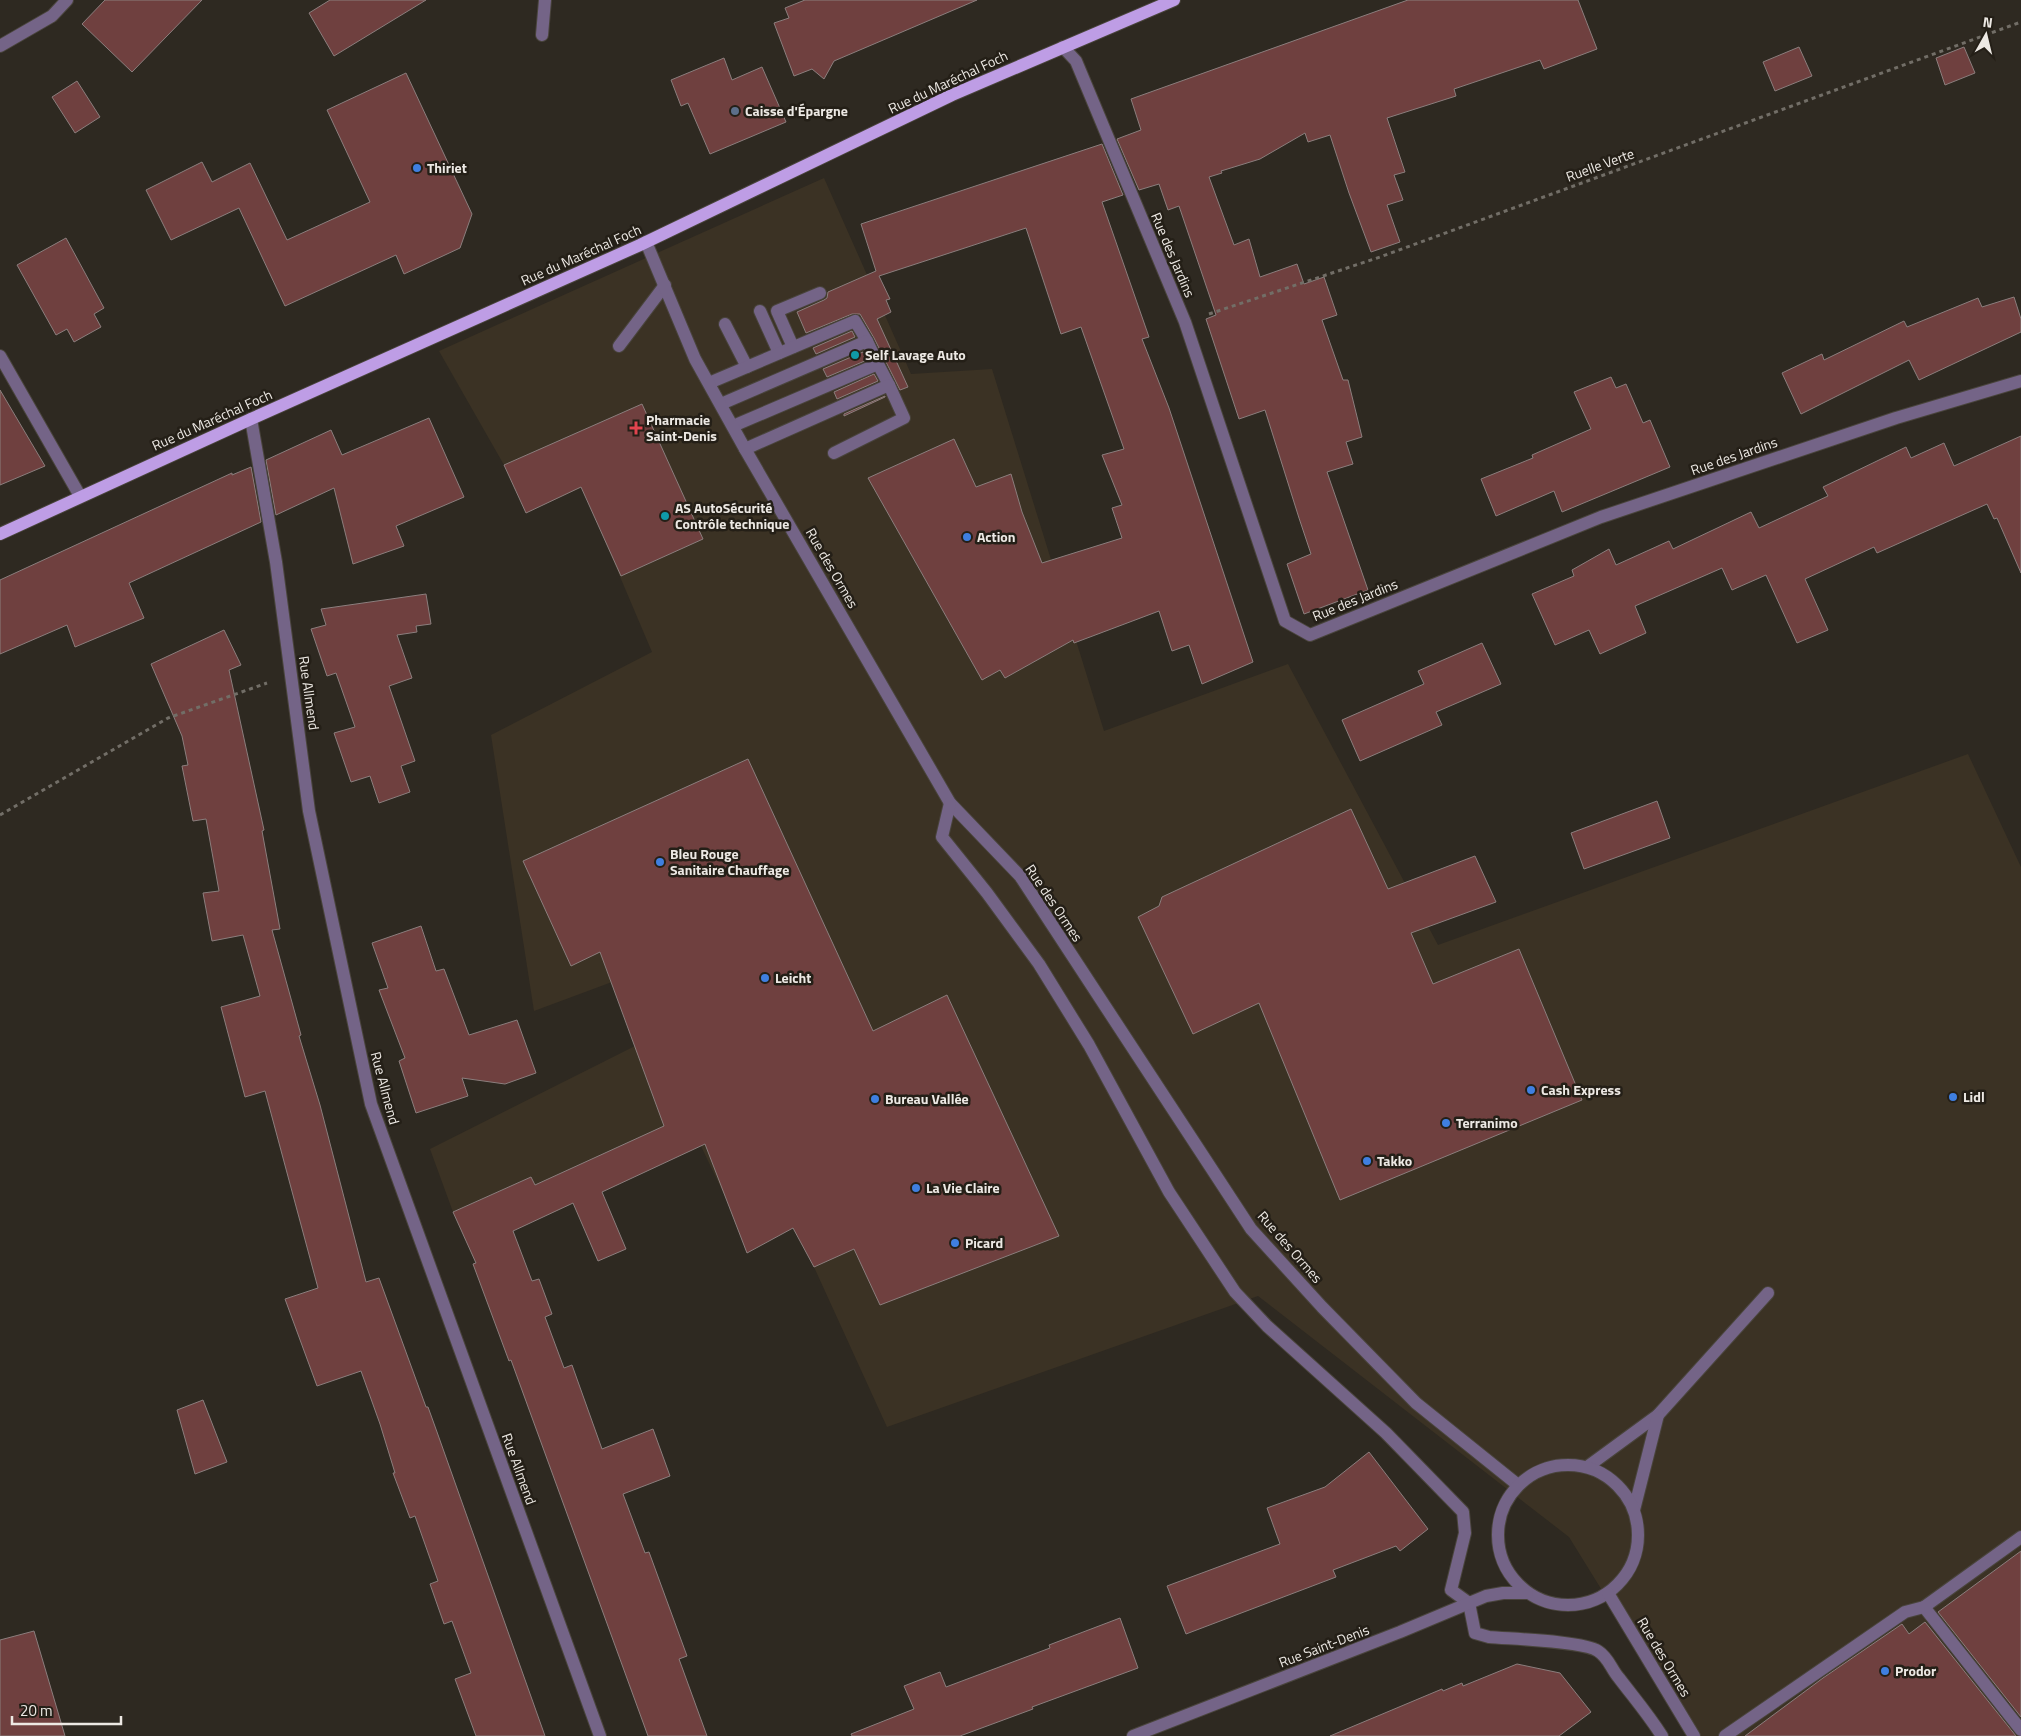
<svg xmlns="http://www.w3.org/2000/svg" width="2021" height="1736" viewBox="0 0 2021 1736" font-family="'Titillium Web',sans-serif">
	<style>
		.built { fill: #3b3224 }
		.building { fill: #6f403f; stroke: #8b7e7d }
		.lines { fill: none; stroke-linecap: round; stroke-linejoin: round }
		.service-casing { stroke: #49443c; stroke-width: 14 }
		.minor-casing { stroke: #49443c; stroke-width: 14 }
		.primary-casing { stroke: #49443c; stroke-width: 14 }
		.path { stroke: #726e67; stroke-width: 3; stroke-dasharray: 4 4; stroke-linecap: butt }
		.service { stroke: #746487; stroke-width: 12 }
		.minor { stroke: #746487; stroke-width: 12 }
		.primary { stroke: #be9de5; stroke-width: 12 }
		.service-dot { fill: #5c6f8a; stroke: #241f17; stroke-width: 2 }
		.shop-dot { fill: #3f7fe0; stroke: #241f17; stroke-width: 2 }
		.culture-dot { fill: #0f9aa8; stroke: #241f17; stroke-width: 2 }
		.health-dot { fill: #e0444e; stroke: #241f17; stroke-width: 2 }
		.labels { text-anchor: middle; stroke-width: 5; stroke-linejoin: round; paint-order: stroke }
		.street-label { font-size: 14px; fill: #ede9e4; stroke: #241f17 }
		.poi-label { font-size: 14px; font-weight: bold; fill: #ede9e4; stroke: #241f17; text-anchor: start }
	</style>
	<rect width="100%" height="100%" fill="#2e2921"/>
	<path class="built" d="M824,178L911,374L992,369L1104,731L1288,664L1438,945L1968,754L2021,867V1736H1692L1569,1537L1258,1296L887,1427L814,1267L773,1190L730,1207L701,1146L548,1215L531,1177L453,1212L430,1149L635,1046L612,982L534,1011L491,735L652,652L601,532L606,530L585,486L526,513L504,465L439,351Z"/>
	<g class="building">
		<path d="M105,0H202L132,72L82,24Z"/>
		<path d="M330,0H426L334,56L309,13Z"/>
		<path d="M805,0H977L834,61L824,79L812,69L794,76L774,23L789,18L785,8Z"/>
		<path d="M1408,0H1578L1597,49L1544,69L1540,60L1454,89L1456,96L1387,118L1405,172L1394,175L1403,200L1387,205L1400,242L1371,252L1349,193L1330,135L1308,142L1305,133L1260,159L1221,171L1222,173L1209,177L1234,245L1249,239L1260,277L1297,264L1304,284L1324,277L1337,315L1322,320L1343,380H1348L1362,437L1346,442L1353,464L1327,472L1368,590L1304,614L1287,564L1311,554L1299,518L1265,410L1239,419L1206,319L1216,315L1179,206L1168,210L1159,184L1139,190L1117,139L1141,130L1131,99Z"/>
		<path d="M1799,47L1812,76L1775,91L1763,62Z"/>
		<path d="M1964,47L1975,73L1945,85L1936,58Z"/>
		<path d="M724,58L732,80L762,67L786,122L710,154L688,103L681,106L671,80Z"/>
		<path d="M406,73L472,214L460,248L404,274L396,255L285,306L239,208L171,240L146,190L202,162L212,182L250,163L287,240L370,202L327,110Z"/>
		<path d="M77,81L100,117L75,133L52,97Z"/>
		<path d="M1102,144L1123,195L1102,202L1149,337L1142,339L1169,408L1253,662L1202,684L1189,645L1172,651L1159,611L1074,643L1073,640L1005,678L1000,670L982,680L868,478L954,439L976,487L1011,474L1022,512L1042,563L1122,538L1112,508L1122,505L1102,455L1124,449L1081,327L1061,334L1026,228L879,276L890,299L886,300L891,312L877,319L908,387L900,390L874,338L860,314H852L806,333L797,312L824,300L827,298L828,292L876,271L861,224Z"/>
		<path d="M66,238L104,308L94,314L101,327L74,342L67,329L56,335L17,265Z"/>
		<path d="M2014,297L2021,319V332L1919,380L1909,360L1801,414L1782,373L1822,354L1824,360L1904,321L1907,327L1978,298L1982,307Z"/>
		<path d="M852,331L855,337L816,354L813,348Z"/>
		<path d="M863,352L867,360L827,377L823,369Z"/>
		<path d="M874,374L878,381L837,399L834,392Z"/>
		<path d="M1611,377L1616,388L1626,384L1643,423L1650,420L1670,467L1562,512L1554,491L1496,516L1481,479L1533,458L1532,455L1591,429L1574,392Z"/>
		<path d="M0,390L45,466L0,485Z"/>
		<path d="M885,396V397L844,416V414Z"/>
		<path d="M642,404L703,539L621,576L581,487L526,513L504,465Z"/>
		<path d="M429,418L464,497L396,526L404,546L353,564L334,488L276,515L266,460L331,430L342,455Z"/>
		<path d="M2021,436V573L1997,518L1994,519L1987,504L1877,553L1874,547L1805,579L1828,630L1797,643L1766,575L1732,590L1722,568L1635,606L1646,633L1600,654L1589,630L1555,645L1532,594L1574,576L1572,570L1609,549L1616,565L1669,541L1673,549L1751,512L1759,528L1828,496L1823,487L1906,447L1911,458L1944,443L1954,466Z"/>
		<path d="M251,467L261,522L129,583L144,618L75,647L67,625L0,654V580L232,473V475Z"/>
		<path d="M426,594L431,624L416,626L417,632L397,635L412,678L389,686L415,761L401,766L410,792L379,803L370,776L351,782L334,733L355,727L336,673L327,676L311,629L326,625L321,609Z"/>
		<path d="M224,630L241,665L229,670L264,830L262,831L280,929L272,930L301,1035L299,1036L320,1105L366,1282L379,1278L426,1407H428L437,1432L545,1736H476L455,1679L471,1673L452,1621L444,1624L430,1584L438,1581L415,1516L410,1518L393,1473H395L380,1424L361,1371L317,1386L285,1299L318,1288L265,1091L245,1097L221,1007L260,996L243,935L212,941L203,893L219,891L206,819L193,821L182,766L188,765L182,736L151,664Z"/>
		<path d="M1482,643L1501,684L1436,712L1442,725L1360,761L1342,720L1424,684L1418,671Z"/>
		<path d="M748,759L873,1031L947,995L1059,1236L880,1305L854,1249L814,1267L793,1228L747,1253L705,1144L602,1192L626,1249L598,1261L573,1203L513,1231L532,1281L539,1279L552,1314L545,1317L564,1368L572,1365L602,1449L653,1429L670,1476L623,1494L645,1553L649,1552L687,1656L679,1659L707,1736H648L511,1360L509,1361L473,1264L476,1263L453,1212L531,1177L535,1185L664,1126L600,952L571,966L523,861Z"/>
		<path d="M1657,801L1670,838L1584,869L1571,833Z"/>
		<path d="M1351,809L1388,889L1475,856L1496,902L1411,933L1433,984L1519,949L1582,1100L1340,1200L1259,1003L1193,1034L1138,917L1159,906L1162,897Z"/>
		<path d="M421,926L436,971L444,969L469,1035L517,1020L536,1073L505,1084L462,1078L468,1096L416,1113L399,1061L405,1058L379,990L388,988L372,943Z"/>
		<path d="M203,1400L227,1462L195,1474L177,1410Z"/>
		<path d="M1369,1452L1428,1529L1400,1551L1396,1546L1333,1570L1336,1577L1186,1634L1167,1586L1280,1544L1267,1508L1325,1487Z"/>
		<path d="M2021,1551V1717L1938,1612Z"/>
		<path d="M1120,1618L1138,1668L1032,1707L1033,1709L960,1736H852L851,1734L914,1709L904,1686L940,1672L946,1687L1050,1648L1049,1645Z"/>
		<path d="M1925,1622L2016,1736H1745L1823,1678L1902,1624L1909,1634Z"/>
		<path d="M34,1631L65,1736H0V1640Z"/>
		<path d="M1517,1664L1560,1673L1591,1712L1559,1736H1330L1442,1689L1443,1691L1462,1683L1463,1686Z"/>
	</g>
	<g class="lines">
		<g class="service-casing">
			<g id="service">
				<path d="M542,35L545,0"/>
				<path d="M0,46L52,16L67,0"/>
				<path d="M760,311L779,353"/>
				<path d="M725,324L747,367"/>
				<path d="M619,346L665,285"/>
				<path d="M793,347L777,311L820,293"/>
				<path d="M0,356L80,496"/>
				<path d="M709,383L855,321L867,341"/>
				<path d="M721,404L867,341L878,364"/>
				<path d="M733,426L878,364L889,385"/>
				<path d="M745,449L889,385L904,418L834,453"/>
				<path d="M1587,1467L1658,1415L1768,1293"/>
				<path d="M1634,1510L1658,1415"/>
				<path d="M1924,1607L2021,1730"/>
				<path d="M1725,1736L1905,1612L1924,1607L2021,1537"/>
			</g>
		</g>
		<g class="minor-casing">
			<g id="minor">
				<path d="M1063,47L1076,61L1185,322L1285,621L1310,635L1601,517L1896,418L2021,381"/>
				<path d="M646,242L695,359L745,449L950,803L1020,876L1251,1229L1322,1307L1416,1403L1518,1485"/>
				<path d="M251,419L276,562L309,811L371,1104L600,1736"/>
				<path d="M950,803L942,837L987,893L1039,964L1089,1045L1169,1192L1235,1292L1267,1326L1386,1433L1463,1512L1465,1533L1451,1590L1469,1603L1475,1633L1489,1637C1511,1639 1583,1641 1598,1651C1609,1658 1611,1669 1619,1678C1635,1699 1648,1714 1662,1736"/>
				<circle cx="1568" cy="1535" r="70"/>
				<path d="M1608,1593L1694,1736"/>
				<path d="M1133,1736L1400,1632L1486,1596L1503,1593H1527"/>
			</g>
		</g>
		<g class="primary-casing">
			<path id="primary" d="M0,534L251,419L640,245L952,95L1174,0"/>
		</g>
		<g class="path">
			<path d="M1209,314L1380,257L2021,22"/>
			<path d="M0,815L168,718L267,683"/>
		</g>
		<use href="#service" class="service"/>
		<use href="#minor" class="minor"/>
		<use href="#primary" class="primary"/>
	</g>
	<circle class="service-dot" cx="735" cy="111" r="5"/>
	<g class="shop-dot">
		<circle cx="417" cy="168" r="5"/>
		<circle cx="967" cy="537" r="5"/>
		<circle cx="660" cy="862" r="5"/>
		<circle cx="765" cy="978" r="5"/>
		<circle cx="1531" cy="1090" r="5"/>
		<circle cx="1953" cy="1097" r="5"/>
		<circle cx="875" cy="1099" r="5"/>
		<circle cx="1446" cy="1123" r="5"/>
		<circle cx="1367" cy="1161" r="5"/>
		<circle cx="916" cy="1188" r="5"/>
		<circle cx="955" cy="1243" r="5"/>
		<circle cx="1885" cy="1671" r="5"/>
	</g>
	<g class="culture-dot">
		<circle cx="855" cy="355" r="5"/>
		<circle cx="665" cy="516" r="5"/>
	</g>
	<path class="health-dot" d="M633.5 420.5h5v5h5v5h-5v5h-5v-5h-5v-5h5z"/>
	<g class="labels">
		<g class="street-label">
			<text transform="translate(948 82) rotate(-25)" y="5">Rue du Maréchal Foch</text>
			<text transform="translate(1600 165) rotate(-20)" y="5">Ruelle Verte</text>
			<text transform="translate(581 255) rotate(-24)" y="5">Rue du Maréchal Foch</text>
			<text transform="translate(1173 255) rotate(67)" y="5">Rue des Jardins</text>
			<text transform="translate(212 420) rotate(-24)" y="5">Rue du Maréchal Foch</text>
			<text transform="translate(1734 456) rotate(-19)" y="5">Rue des Jardins</text>
			<text transform="translate(832 568) rotate(60)" y="5">Rue des Ormes</text>
			<text transform="translate(1355 600) rotate(-22)" y="5">Rue des Jardins</text>
			<text transform="translate(309 693) rotate(82)" y="5">Rue Allmend</text>
			<text transform="translate(1054 903) rotate(56)" y="5">Rue des Ormes</text>
			<text transform="translate(385 1088) rotate(75)" y="5">Rue Allmend</text>
			<text transform="translate(1290 1247) rotate(49)" y="5">Rue des Ormes</text>
			<text transform="translate(519 1469) rotate(70)" y="5">Rue Allmend</text>
			<text transform="translate(1324 1646) rotate(-21)" y="5">Rue Saint-Denis</text>
			<text transform="translate(1664 1657) rotate(59)" y="5">Rue des Ormes</text>
		</g>
		<g class="poi-label">
			<text x="745" y="116">Caisse d'Épargne</text>
			<text x="427" y="173">Thiriet</text>
			<text x="865" y="360">Self Lavage Auto</text>
			<text x="646" y="425">Pharmacie<tspan x="646" dy="16">Saint-Denis</tspan></text>
			<text x="675" y="513">AS AutoSécurité<tspan x="675" dy="16">Contrôle technique</tspan></text>
			<text x="977" y="542">Action</text>
			<text x="670" y="859">Bleu Rouge<tspan x="670" dy="16">Sanitaire Chauffage</tspan></text>
			<text x="775" y="983">Leicht</text>
			<text x="1541" y="1095">Cash Express</text>
			<text x="1963" y="1102">Lidl</text>
			<text x="885" y="1104">Bureau Vallée</text>
			<text x="1456" y="1128">Terranimo</text>
			<text x="1377" y="1166">Takko</text>
			<text x="926" y="1193">La Vie Claire</text>
			<text x="965" y="1248">Picard</text>
			<text x="1895" y="1676">Prodor</text>
		</g>
	</g>
	<g transform="translate(1986 35) rotate(8)" stroke="#241f17" stroke-width="4" paint-order="stroke">
	<path d="M0-4L9 19L0 12L-9 19Z" fill="#ede9e4"/>
	<text y="-8" font-size="14" font-weight="bold" text-anchor="middle" fill="#ede9e4">N</text>
	</g>
	<path d="M12 1716v8h109v-8" fill="none" stroke="#ede9e4" stroke-width="2.5"/>
	<text x="20" y="1716" font-size="15" fill="#ede9e4" stroke="#241f17" stroke-width="4" paint-order="stroke">20 m</text>
</svg>
